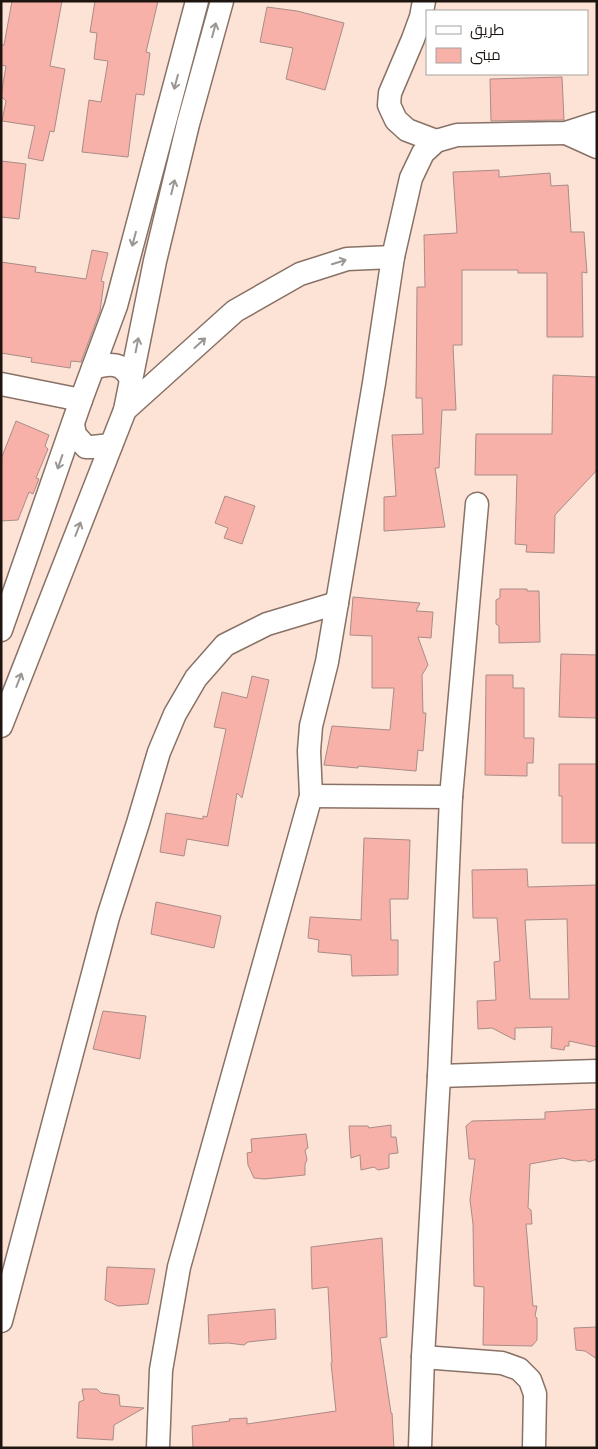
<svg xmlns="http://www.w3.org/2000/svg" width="598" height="1449" viewBox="0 0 598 1449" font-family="Barlow,Cairo,sans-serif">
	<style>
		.building { fill: #f8b1a9; stroke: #a88c88; fill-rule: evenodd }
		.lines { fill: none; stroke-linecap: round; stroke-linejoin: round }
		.minor-casing { stroke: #887165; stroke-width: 25 }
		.minor { stroke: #fff; stroke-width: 22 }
		.oneway { stroke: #9a9693 }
	</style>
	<rect width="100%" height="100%" fill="#fde3d5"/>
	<g class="building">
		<path d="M12,1H62L50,66L65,69L54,132L50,131L43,161L28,158L35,126L2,121L6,101L1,96L6,66L1,65V45H4Z"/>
		<path d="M95,1H158L146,52L150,53L144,95L136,94L128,157L82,152L89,100L101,102L108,61L94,59L97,33L90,32Z"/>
		<path d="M267,7L297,11L344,23L325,90L286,79L293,48L260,42Z"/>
		<path d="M562,77L564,120L491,121L490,79Z"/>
		<path d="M1,161L26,164L19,219L1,217Z"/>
		<path d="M499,170V177L550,173L551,186L568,185L571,232H584L587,273L582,272L583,337H547V273H518V270H462V345H453L456,410H442L439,468H435L445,527L384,531V497L396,496L392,435L423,434L422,398H416L417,287H425L424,235L457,233L453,172Z"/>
		<path d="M92,250L108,253L101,281L104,282L100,311L81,362L71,361L70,368L31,362L32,358L1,353V262L36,267L35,272L86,279Z"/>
		<path d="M553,375L597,377V470L555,515L554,553L526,552L527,545L515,544L517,475H475L476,434H552Z"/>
		<path d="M16,421L49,435L45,446L48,449L36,478L39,479L33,494L29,492L18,520L1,521V459Z"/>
		<path d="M225,496L255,506L242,544L224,538L228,528L215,523Z"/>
		<path d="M500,589H527V591H539L540,642L499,643V626L496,624V600L500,598Z"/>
		<path d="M353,597L420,603L416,611L433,612L431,638L418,637L428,665L422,675L423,713H426L423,751L418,750L416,771L358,766V768L324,765L332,726L390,730L394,688H372V636L350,635Z"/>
		<path d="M561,654L597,655V718L559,717Z"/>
		<path d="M486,675H513V688H524V738H534L533,763H527V776L485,775Z"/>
		<path d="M252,676L269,680L242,798L237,793L228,846L187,839L184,856L160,852L166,813L203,819V816L207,817L226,729L214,727L222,692L247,698Z"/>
		<path d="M559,764H597V843H562V796H559Z"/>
		<path d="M364,838L410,840L408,899H390L391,940H398V975L352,976L351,955L318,952L319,940L308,938L310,917L361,920Z"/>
		<path d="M527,869L528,887L597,885V1047L569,1041V1046H565L564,1050L551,1048L552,1027L515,1028V1040L492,1028L478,1029L477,1001L496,1000L494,962L500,961L497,918H473L472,870ZM567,919L569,999H530L525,920Z"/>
		<path d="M156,902L221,916L214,948L151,934Z"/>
		<path d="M103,1011L146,1016L140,1059L93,1049Z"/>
		<path d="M597,1109V1159L589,1162L585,1160L574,1161L563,1158L530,1164L528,1208L531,1210L532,1224H526L533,1306H537L535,1316L537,1318V1340L532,1346L483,1345L484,1287L474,1286L473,1224L470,1200L475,1159H469L466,1126L472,1121L545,1119V1112Z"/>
		<path d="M391,1125V1137H396L398,1153L389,1154V1168L378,1170L374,1167L361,1170L360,1155L351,1158L349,1126H368L369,1128Z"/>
		<path d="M306,1134L308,1148L305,1150L307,1160L305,1164V1175L264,1179L254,1178L248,1165L247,1153L252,1152L251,1139Z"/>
		<path d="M382,1238L387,1337L380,1338L391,1413H392L394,1448H193L192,1426L230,1421L229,1419L247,1418V1424L336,1411L331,1363H332L328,1287L312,1289L311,1247Z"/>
		<path d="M107,1267L155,1269L148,1304L118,1306L105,1300Z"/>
		<path d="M275,1309L276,1339L248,1342L244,1345L228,1343L209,1344L208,1315Z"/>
		<path d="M597,1327V1359L585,1351L576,1350L574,1328Z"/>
		<path d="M82,1389H97L101,1393L119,1395L120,1406L144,1408L114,1425L113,1440L77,1438L79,1402L84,1400Z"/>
	</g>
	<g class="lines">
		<g class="minor-casing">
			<g id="minor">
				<path d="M424,1L421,17L413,39L390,93L389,105L396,120L407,130L436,141"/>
				<path d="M566,133L597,147"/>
				<path d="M93,368C110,363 122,362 131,379"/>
				<path d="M1,384L81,400"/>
				<path d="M125,410L235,311L300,274L347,259L393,257"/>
				<path d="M73,424L75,435L86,447H92L111,445"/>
				<path d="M1,630L81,400L116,306L197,1"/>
				<path d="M1,726L125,410L155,261L188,124L222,1"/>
				<path d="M311,796L451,797"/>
				<path d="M439,1076L597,1071"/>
				<path d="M1,1321L108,917L138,823L159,752L175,714L196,678L225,645L267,624L337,603"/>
				<path d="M423,1357L502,1363L519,1369L530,1380L535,1394L534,1448"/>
				<path d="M158,1448L161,1370L179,1267L311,796L309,751L311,726L327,662L374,383L393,257L411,178L423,153L436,141L457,135L566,133L597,123"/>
				<path d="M420,1448L423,1357L439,1076L451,797L477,504"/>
			</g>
		</g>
		<use href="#minor" class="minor"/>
	</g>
	<defs><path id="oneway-shaft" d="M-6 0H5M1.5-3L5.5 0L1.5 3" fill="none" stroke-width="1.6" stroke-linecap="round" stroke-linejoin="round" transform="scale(1.25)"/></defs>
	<g class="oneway">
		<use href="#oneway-shaft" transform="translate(214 30) rotate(-75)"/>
		<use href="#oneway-shaft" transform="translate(176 82) rotate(105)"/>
		<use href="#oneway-shaft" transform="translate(173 187) rotate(-76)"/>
		<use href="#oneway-shaft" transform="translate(134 239) rotate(105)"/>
		<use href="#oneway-shaft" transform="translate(339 262) rotate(-17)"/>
		<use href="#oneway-shaft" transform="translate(200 343) rotate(-42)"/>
		<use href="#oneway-shaft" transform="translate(137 345) rotate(-79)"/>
		<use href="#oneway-shaft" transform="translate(60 462) rotate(109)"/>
		<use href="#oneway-shaft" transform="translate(78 529) rotate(-69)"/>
		<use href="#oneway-shaft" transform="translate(19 680) rotate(-69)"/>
	</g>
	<rect width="598" height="1449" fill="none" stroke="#1e1510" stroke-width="5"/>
	<rect x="426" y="10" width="162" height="65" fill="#ffffff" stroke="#a5a19f"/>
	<rect x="436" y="26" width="25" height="8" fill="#ffffff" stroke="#a5a19f"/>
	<text x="470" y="35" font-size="15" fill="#1e1510">طريق</text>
	<rect x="436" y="48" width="25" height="15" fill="#f8b1a9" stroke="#a5a19f"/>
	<text x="470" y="60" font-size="15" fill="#1e1510">مبنى</text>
</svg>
